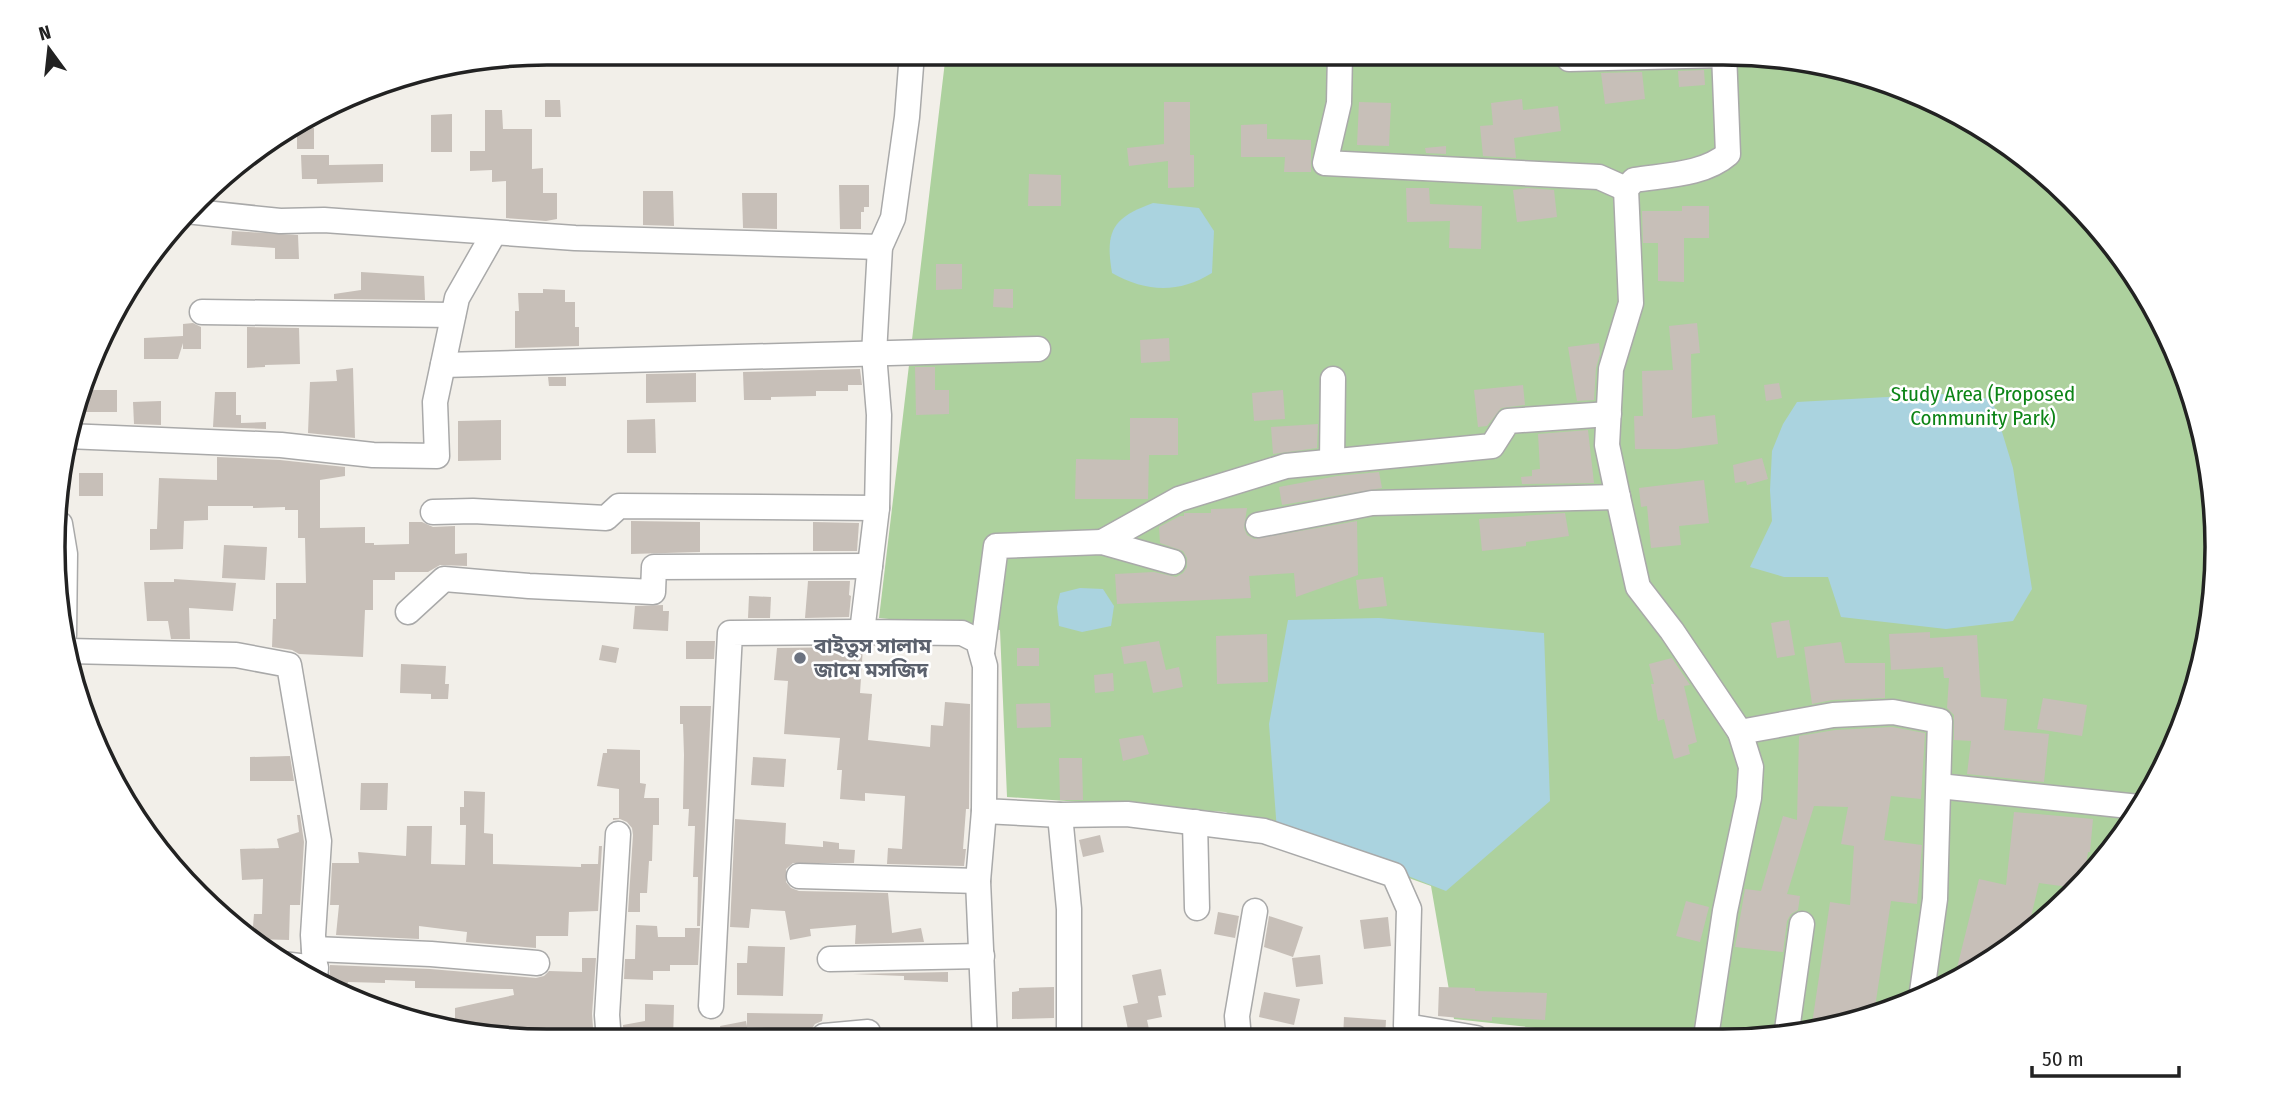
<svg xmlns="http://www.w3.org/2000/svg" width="2270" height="1094" viewBox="0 0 2270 1094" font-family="'Fira Sans Condensed','Noto Sans Bengali',sans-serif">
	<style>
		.forest { fill: #add19e }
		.water { fill: #aad3df }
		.building { fill: #c7bfb8 }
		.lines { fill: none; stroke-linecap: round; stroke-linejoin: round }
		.minor-casing { stroke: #a9a9a9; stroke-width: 27 }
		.minor { stroke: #fff; stroke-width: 24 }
		.worship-dot { fill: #6b7280; stroke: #fff; stroke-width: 2.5 }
		.labels { text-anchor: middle; stroke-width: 5; stroke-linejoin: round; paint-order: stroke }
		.park-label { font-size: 21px; fill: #0c8416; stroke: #fff }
		.worship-label { font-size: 21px; font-weight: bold; fill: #5b616d; stroke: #fff; text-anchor: start }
		.rim { fill: none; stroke: #222; stroke-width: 3.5 }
	</style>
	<rect width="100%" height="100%" fill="#f2efe9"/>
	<path class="forest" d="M946,53H1723L1820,62L1913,90L1998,136L2073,198L2134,273L2180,358L2208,451L2217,547L2208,644L2180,737L2115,848L2024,939L1913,1004L1788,1037L1628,1038L1454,1019L1431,886L1225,812L1007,797L1000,630L879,618Z"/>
	<g class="water">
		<path d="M1880,80L1913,90L1933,101L1879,85Z"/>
		<path d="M1153,203L1199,208L1214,231L1212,273C1178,294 1146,292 1112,273C1105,231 1112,218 1153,203Z"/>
		<path d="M1941,394L1992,399L2013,468L2032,589L2013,621L1946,629L1841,617L1828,577H1784L1750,567L1772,521L1770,490L1772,451L1783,424L1797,402Z"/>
		<path d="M1080,588L1103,589L1114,606L1111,626L1082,632L1059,626L1057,607L1060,593Z"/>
		<path d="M1379,618L1544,633L1550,801L1446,891L1357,856L1277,831L1269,724L1288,620Z"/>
	</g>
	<g class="building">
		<path d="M1704,70L1705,85L1679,87L1678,71Z"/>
		<path d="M1642,72L1645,99L1605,104L1601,73Z"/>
		<path d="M1522,99L1523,110L1558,106L1561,131L1514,138L1516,158L1483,156L1480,126L1493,125L1491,103Z"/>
		<path d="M545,100H560L561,117H545Z"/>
		<path d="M1164,102H1190V155H1194V187L1168,188V161L1129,166L1127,148L1164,144Z"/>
		<path d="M1359,102L1391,103L1389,146L1357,145Z"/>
		<path d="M485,110H502L503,129H532V169L543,168V193H557V219L546,221L506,218V181L492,182V170L470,171V151H485Z"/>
		<path d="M452,114V152H431V115Z"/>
		<path d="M1267,124V139L1311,140V172H1284L1285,157H1241V125Z"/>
		<rect x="297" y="128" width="17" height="21"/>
		<path d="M1446,146V154L1426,153L1425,148Z"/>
		<path d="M301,155H329V165L383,164V182L317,184V179H302Z"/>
		<path d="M1029,174L1061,175V206H1028Z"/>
		<path d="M839,185H869V207H864V212H861V229H840Z"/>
		<path d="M1406,188H1429L1430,204L1482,206L1481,249L1449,248L1450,221L1407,222Z"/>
		<path d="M1527,188L1554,190L1557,217L1517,222L1513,190Z"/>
		<path d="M643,191H673L674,226L643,225Z"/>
		<path d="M742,193H777V229L743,228Z"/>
		<path d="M1682,206H1709V238H1684V282L1658,281V243H1643L1642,211H1682Z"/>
		<path d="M232,231L298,235L299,259H275V248L231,245Z"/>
		<path d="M936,264H962V289L936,290Z"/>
		<path d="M361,272L424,276L425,300L334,299V294L361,290Z"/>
		<path d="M543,289L565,290V302H575V327H579V346L515,348V311H519L518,293H543Z"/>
		<path d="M994,289H1013V308L993,307Z"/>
		<path d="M193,323L201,327V349H183V343L178,359H144V338L183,336V324Z"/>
		<path d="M1697,323L1700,353L1691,354L1692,418L1715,415L1718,444L1677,449H1635L1634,416H1643L1642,371L1673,370L1669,326Z"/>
		<path d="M247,327L299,328L300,364L265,365V367L247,368Z"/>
		<path d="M1169,338L1170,361L1141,363L1140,340Z"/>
		<path d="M1599,343L1600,354L1596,368L1594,400L1577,401L1568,347Z"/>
		<path d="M915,367H935V390H949V414L916,415Z"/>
		<path d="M353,368L355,438L308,433L310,382L337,381L336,370Z"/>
		<path d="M860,369L862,385H848V391H816V396L771,397V400H744L743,372Z"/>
		<path d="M696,373V402L646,403V374Z"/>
		<path d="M548,377H566V386H549Z"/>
		<path d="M1779,383L1782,398L1766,401L1764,385Z"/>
		<path d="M1523,385L1525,405L1501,408L1487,426L1478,427L1474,390Z"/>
		<path d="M85,390H117V412H76Z"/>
		<path d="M1283,390L1285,419L1254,421L1252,393Z"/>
		<path d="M215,392H236V415H241V423L266,422V429L213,427Z"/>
		<path d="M161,401V425L134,424L133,402Z"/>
		<path d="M1130,418H1178V455H1149L1148,499H1075L1076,459L1130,460Z"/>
		<path d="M655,419L656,453H627V420Z"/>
		<path d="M501,420V460L458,461V421Z"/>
		<path d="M1318,424L1317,448L1273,454L1271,427Z"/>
		<path d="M1588,430L1594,483L1522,484L1521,477L1532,476V470L1540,469L1538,434Z"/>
		<path d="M217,457L280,460L345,467V476L320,480V528L365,527V543H374V545L409,544V522H422L433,527L455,526V554L467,553V566L440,565L428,572H395V580H373V610H365L363,657L299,654L292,650L272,647L273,619H276V583H306L305,538H298V510H285V507L253,508V506H208V520L184,521L183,549L150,550V529H157L159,478L217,480Z"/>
		<path d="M1762,458L1768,479L1747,485L1746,481L1735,483L1733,465Z"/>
		<path d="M1379,472L1382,488L1282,505L1279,487L1337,476Z"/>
		<rect x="79" y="473" width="24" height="23"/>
		<path d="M1704,480L1709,523L1679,526L1681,545L1651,548L1647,506L1641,507L1639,488Z"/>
		<path d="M1247,508L1244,528L1247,535L1254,539L1357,521L1358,575L1296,597L1294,573L1249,576L1251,598L1117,604L1115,574L1154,572L1176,577L1183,573L1187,567V558L1183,551L1160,543L1159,527L1180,516H1184V513H1211V509Z"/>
		<path d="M1565,513L1569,536L1526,542V546L1482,551L1479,519Z"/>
		<path d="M631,521L700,522V552L631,554Z"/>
		<path d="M813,522L859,523L857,551H813Z"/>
		<path d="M224,545L267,547L265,580L222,578Z"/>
		<path d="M1383,577L1387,606L1359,609L1356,580Z"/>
		<path d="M174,579L236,583L233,611L189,608L190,639H171L168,621H147L144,582H174Z"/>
		<path d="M808,581H850L849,595L851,596L849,617L805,618Z"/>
		<path d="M749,596L771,597L770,618H748Z"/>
		<path d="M663,605V611H669L668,631L633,629L635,606Z"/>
		<path d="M1789,620L1795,655L1777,658L1771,623Z"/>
		<path d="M1930,632V638L1977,635L1981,697L2007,699L2004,730L2049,734L2044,782L1967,774L1971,741L1954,740V715L1947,708L1949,678H1944L1943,667L1891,670L1889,634Z"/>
		<path d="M1267,634L1268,682L1217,684L1216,636Z"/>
		<path d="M686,641H715L714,659H686Z"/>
		<path d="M1159,641L1166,670L1179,667L1183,687L1153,693L1146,661L1124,664L1121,647Z"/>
		<path d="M1841,642L1845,663H1885V698L1832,700L1812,704L1804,647Z"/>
		<path d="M602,645L619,648L616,663L599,660Z"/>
		<path d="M863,647L860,693L872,694L868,740L930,747L931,725L943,726L945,702L970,704L969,809H966L963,849H966L964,866L887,864L888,848L902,849L905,796L865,793V801L840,799L842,770H837L840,738L784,734L788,681L774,680L777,648Z"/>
		<rect x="1017" y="648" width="22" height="18"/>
		<path d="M1672,658L1690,685L1684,686L1697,742L1688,745L1690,754L1674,759L1664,719L1658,721L1651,684H1654L1649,664Z"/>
		<path d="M401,664L446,666L445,684H449L448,699H431V694L400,693Z"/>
		<path d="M1113,673L1114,691L1095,693L1094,675Z"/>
		<path d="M2043,698L2087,705L2082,736L2037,729Z"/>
		<path d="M1050,703L1051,727L1017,728L1016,704Z"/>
		<path d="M680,706H711L700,926H697L698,877H693L695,826H688L689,809H683L684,755L683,724H680Z"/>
		<path d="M1892,727L1925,733L1921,799L1891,796L1884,840L1922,845L1917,904L1891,901L1874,1014L1811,1031L1830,902L1850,905L1854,846L1841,844L1848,807L1814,806L1787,894L1800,896L1798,910L1791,914L1787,921L1783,952L1735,947L1745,889L1761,891L1783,816L1797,820L1799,736L1835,730Z"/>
		<path d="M1143,735L1149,754L1123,761L1119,739Z"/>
		<path d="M607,749L640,750V783L646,784L644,798H659V825H653L652,861H649L647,893H640V912H628L633,835L632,828L627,822L620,819L613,820V818H619V789L597,786L603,753H607Z"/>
		<path d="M290,756L294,781H250V757Z"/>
		<path d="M753,757L786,759L784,787L751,785Z"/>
		<path d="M1059,758H1082L1083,800H1060Z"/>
		<path d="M361,783H388L387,810H360Z"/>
		<path d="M464,791L485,792L484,833L493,834V864L581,867V864H598L599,846H602L598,911L569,912L568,936H536V948L466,942L467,932L419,926V939L336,935L339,905H330L332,863H359L358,852L406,856L407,826H432L431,864L465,865L466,825H460V807H464Z"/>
		<path d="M2014,812L2093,819L2090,852H2088L2084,879L2075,888L2039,883L2026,938L1954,980L1979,879L2006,885Z"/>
		<path d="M297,815H300L304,842L300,905H290L289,940L252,939L254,914H262L263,879L242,880L240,849L279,848L277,839L299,832Z"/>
		<path d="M735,819L786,823L785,844L823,847V841L839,843V849L855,850L854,863H793L786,869V882L791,888L799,891L888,893L892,933L921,928L924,942L855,944L856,925L810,929L811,936L790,940L785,911L751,909L749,928L730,927Z"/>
		<path d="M1100,835L1104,852L1083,857L1079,840Z"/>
		<path d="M1686,901L1709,907L1700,942L1676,936Z"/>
		<path d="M1218,912L1239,916L1235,938L1214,934Z"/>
		<path d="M1269,916L1303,927L1293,957L1264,947Z"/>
		<path d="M1388,917L1391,946L1364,949L1360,920Z"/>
		<path d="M636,925L657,926L658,937H685V928H700L698,965H670V971H653V980L624,979L625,959H635Z"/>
		<path d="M748,946L785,947L783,996L737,995V963H747Z"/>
		<path d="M1320,955L1323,984L1296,987L1292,958Z"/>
		<path d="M582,958H596L592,1014L594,1041H547L455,1032V1008L514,995L513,989L415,988V981L385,980V983L348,982L344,996L329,988L330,965L430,969L536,978L544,976L549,971L582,972Z"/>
		<path d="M1161,969L1166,995L1158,996L1162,1017L1147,1020L1151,1039H1130L1123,1006L1138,1003L1132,975Z"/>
		<path d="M948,972V982L904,980V976L853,974Z"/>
		<path d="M1054,987V1018L1012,1019V992L1019,991V988Z"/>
		<path d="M1439,987L1475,988V991L1547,993L1545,1020L1492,1017V1021L1438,1016Z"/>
		<path d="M1264,992L1300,999L1294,1025L1259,1017Z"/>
		<path d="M645,1004L674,1005L673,1041H624L623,1025L645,1021Z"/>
		<path d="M747,1013L823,1014L822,1021L815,1024L811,1030L747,1027L750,1041H723L720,1026L746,1021L747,1026Z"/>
		<path d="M1344,1017L1386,1020L1385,1039H1343Z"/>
	</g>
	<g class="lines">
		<g class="minor-casing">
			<g id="minor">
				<path d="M912,53L907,117L893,218L880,247L874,354L879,415L877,508L862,632L962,633L978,641L985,666L984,811L1060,815L1127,814L1264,831L1394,875L1409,909L1406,1026L1476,1038"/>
				<path d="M1340,53L1339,103L1325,163L1599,177L1626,189"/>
				<path d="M1569,59L1724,55"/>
				<path d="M186,211L280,221L324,220L575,238L880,247"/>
				<path d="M202,312L453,315"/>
				<path d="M443,365L1038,349"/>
				<path d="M67,436L281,445L373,455L437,456L435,402L457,298L494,233"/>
				<path d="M1332,461L1333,379"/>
				<path d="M433,512L473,511L606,518L619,506L877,508"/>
				<path d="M60,524L65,554L64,635"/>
				<path d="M1258,525L1372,503L1618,497"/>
				<path d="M1102,542L1179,499L1286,466L1492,446L1508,421L1609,414"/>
				<path d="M408,612L444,579L529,586L653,592L654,567L870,566"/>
				<path d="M69,651L236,655L289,665L319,841L313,935L316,981"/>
				<path d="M982,653L996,546L1102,542L1173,562"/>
				<path d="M1740,732L1833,715L1893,712L1940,721L1935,899L1921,999"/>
				<path d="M1939,786L2139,807"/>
				<path d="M984,811L978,881L985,1040"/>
				<path d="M1060,815L1069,909V1040"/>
				<path d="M1195,822L1197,908"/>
				<path d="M799,876L978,881"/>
				<path d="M314,949L431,954L537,963"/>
				<path d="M830,959L982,956"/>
				<path d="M282,964L316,968"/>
				<path d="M711,1006L730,633L862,632"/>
				<path d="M1706,1037L1725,911L1749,798L1751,767L1740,732L1672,631L1638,587L1618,497L1607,445L1611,369L1631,303L1626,189L1634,180C1665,175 1704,175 1728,154L1724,53"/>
				<path d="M1786,1037L1802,924"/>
				<path d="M1239,1039L1237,1016L1255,911"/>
				<path d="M609,1041L607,1015L618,834"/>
				<path d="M823,1041L824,1036L868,1032L869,1040"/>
			</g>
		</g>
		<use href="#minor" class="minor"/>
	</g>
	<circle class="worship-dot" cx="800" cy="658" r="7"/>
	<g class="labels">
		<g class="park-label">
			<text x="1983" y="401">Study Area (Proposed<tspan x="1983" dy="24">Community Park)</tspan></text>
		</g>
		<g class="worship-label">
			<text x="814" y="653">বাইতুস সালাম<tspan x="814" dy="24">জামে মসজিদ</tspan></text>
		</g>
	</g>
	<path d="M0 0H2270V1094H0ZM547 65H1723A482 482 0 0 1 2205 547V547A482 482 0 0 1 1723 1029H547A482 482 0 0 1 65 547V547A482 482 0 0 1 547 65Z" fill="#fff" fill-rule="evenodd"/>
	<path class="rim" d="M547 65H1723A482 482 0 0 1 2205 547V547A482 482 0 0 1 1723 1029H547A482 482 0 0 1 65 547V547A482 482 0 0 1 547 65Z"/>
	<g transform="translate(49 49) rotate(345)" stroke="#ffffff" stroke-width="5" paint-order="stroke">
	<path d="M0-5L12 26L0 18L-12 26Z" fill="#222222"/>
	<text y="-10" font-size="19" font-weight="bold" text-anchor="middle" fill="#222222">N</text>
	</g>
	<path d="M2032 1066v10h147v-10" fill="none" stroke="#222222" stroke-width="3.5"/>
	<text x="2042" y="1066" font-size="21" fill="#222222" stroke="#ffffff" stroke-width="5" paint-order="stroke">50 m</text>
</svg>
